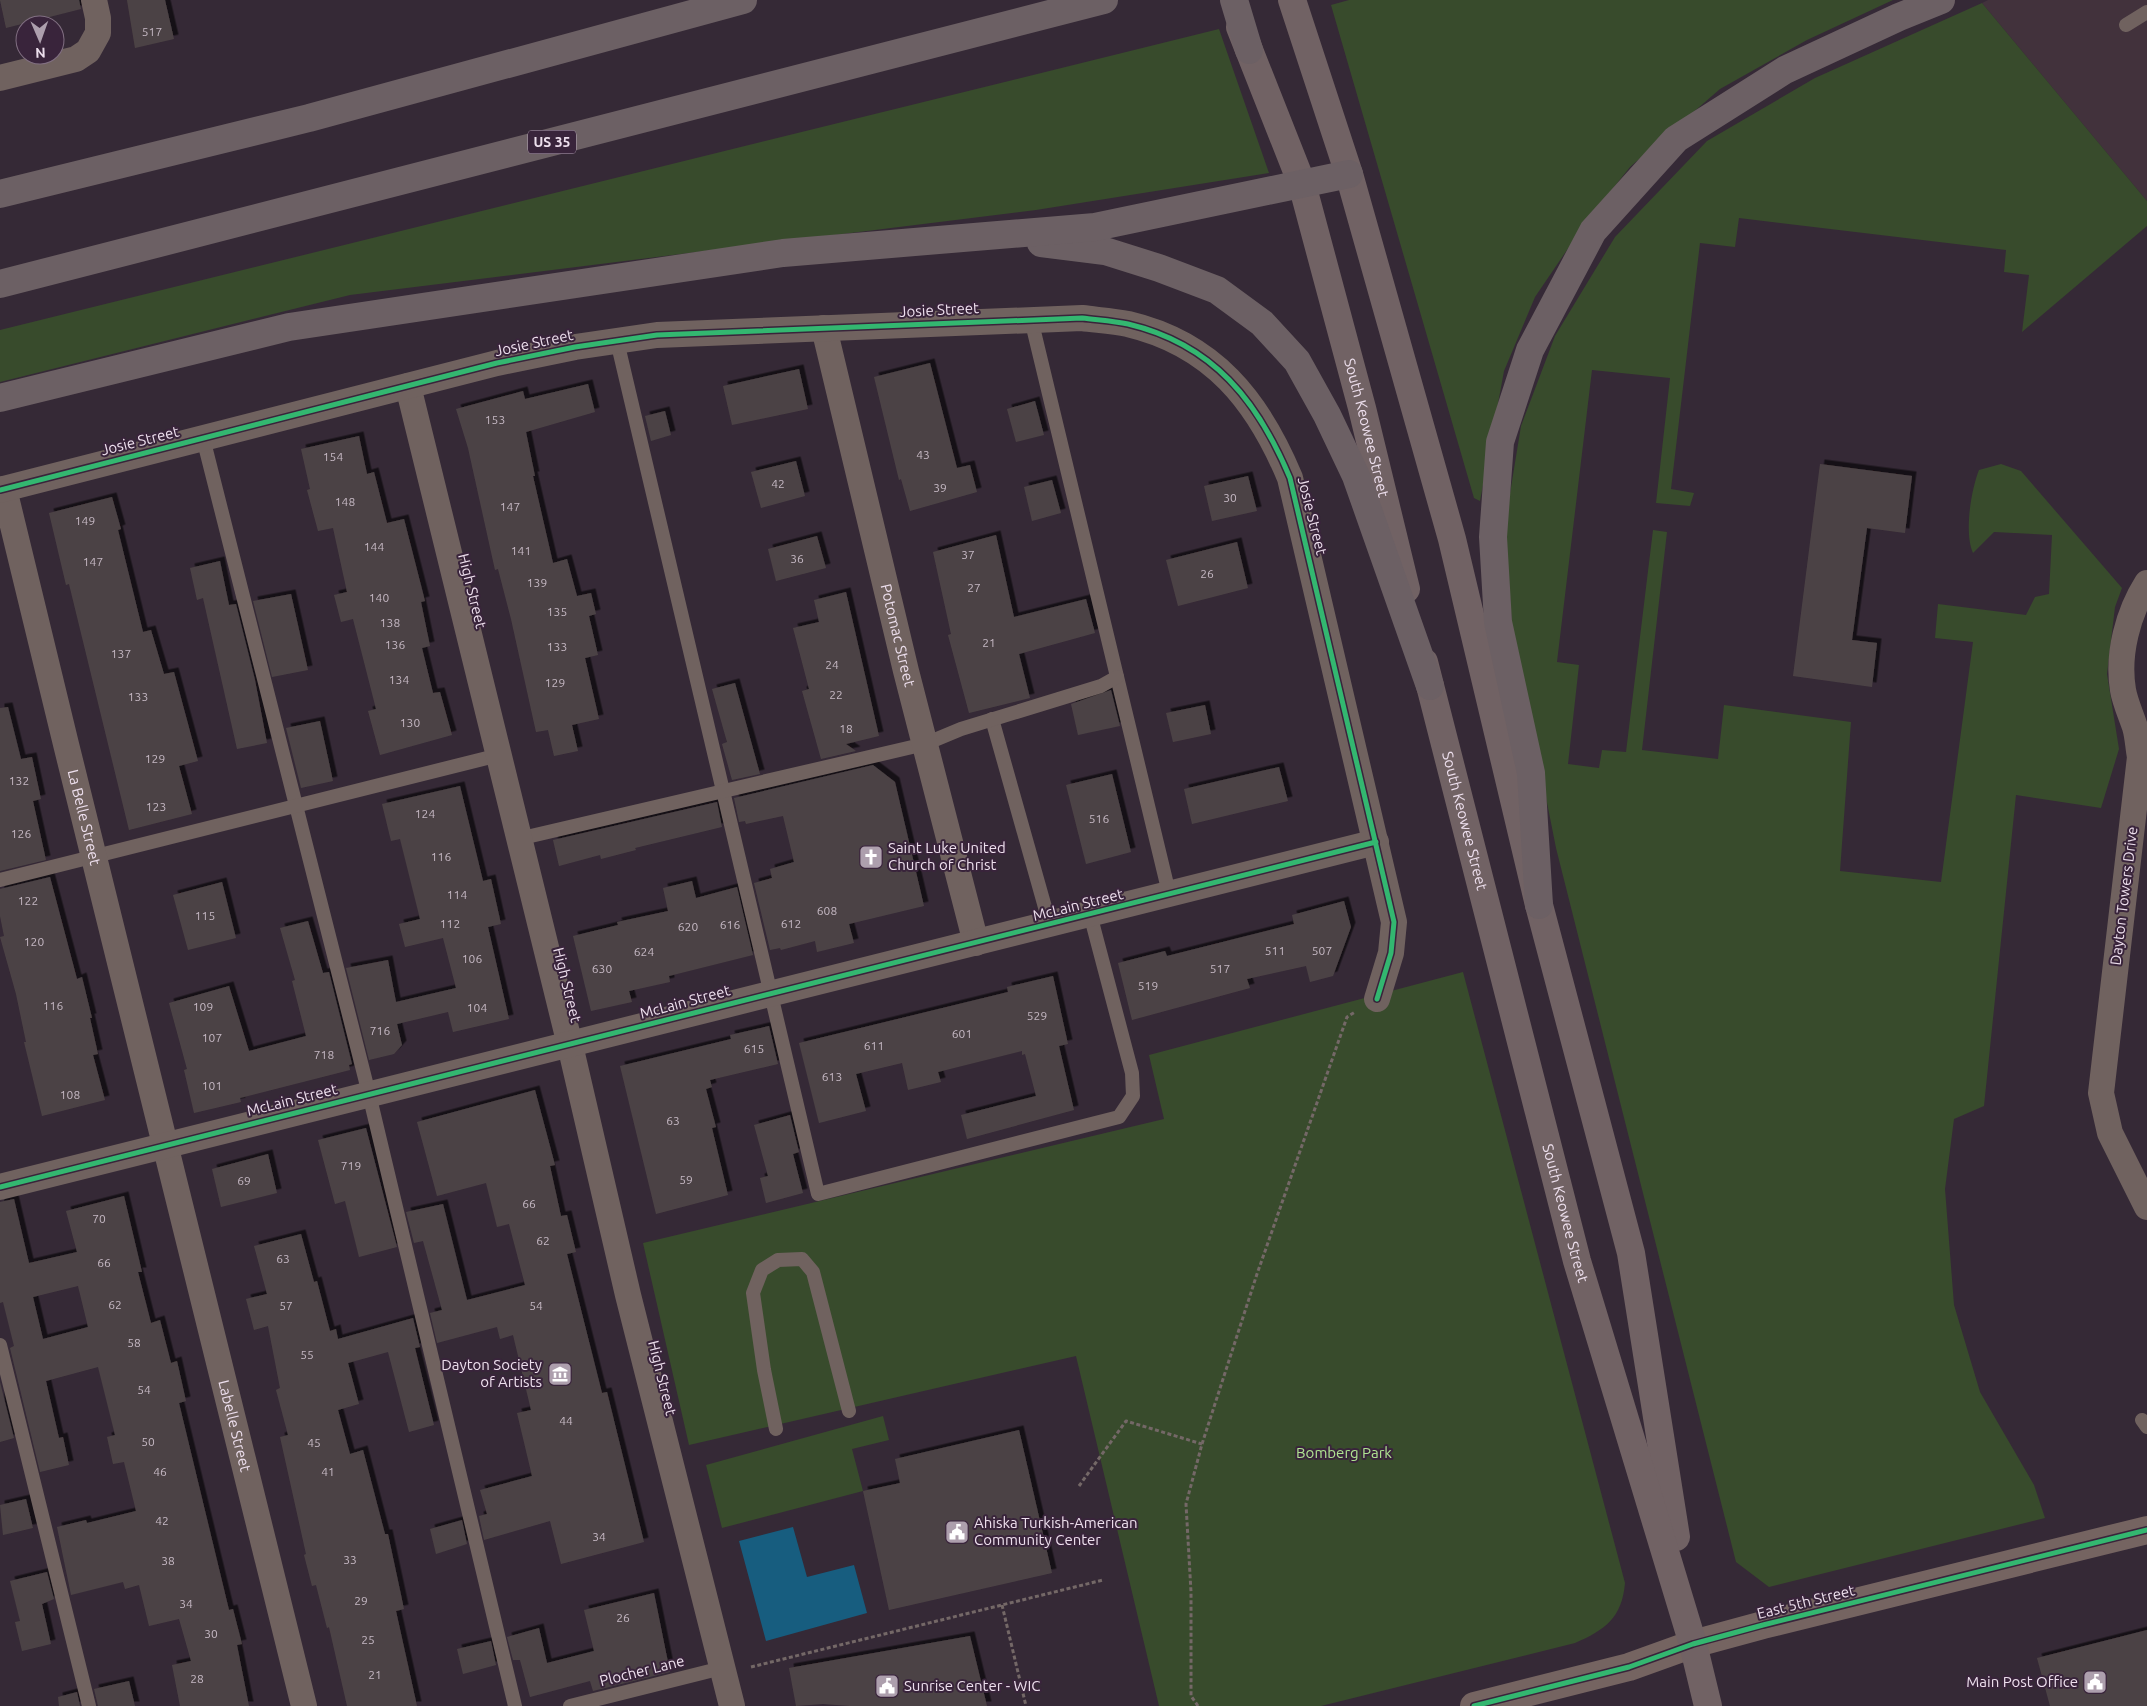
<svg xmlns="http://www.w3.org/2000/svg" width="2147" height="1706" viewBox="0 0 2147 1706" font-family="Ubuntu,sans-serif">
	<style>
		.commercial { fill: #42323c }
		.green { fill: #384b2c }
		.water { fill: #175d7f }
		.building { fill: #4c4345; fill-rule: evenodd; filter: url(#shadow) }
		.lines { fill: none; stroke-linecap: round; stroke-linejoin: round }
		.path { stroke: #746867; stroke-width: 3; stroke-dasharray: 4 2.5; stroke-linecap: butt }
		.service { stroke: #70625f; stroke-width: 14 }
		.minor { stroke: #70625f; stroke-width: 26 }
		.secondary { stroke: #756461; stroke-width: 28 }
		.primary { stroke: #716264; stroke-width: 28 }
		.motorway { stroke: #6c6064; stroke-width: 28 }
		.cycleway-casing { stroke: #39243b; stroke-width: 8 }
		.cycleway { stroke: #33b770; stroke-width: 5 }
		.labels { text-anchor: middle; stroke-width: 4; stroke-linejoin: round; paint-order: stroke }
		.number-label { font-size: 12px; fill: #c5b8c3 }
		.shield { fill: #39243b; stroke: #b7a7b8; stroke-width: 1 }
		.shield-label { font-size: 14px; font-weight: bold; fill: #eddfed }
		.street-label { font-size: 15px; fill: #eddfed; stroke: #39243b }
		.poi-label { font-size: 15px; fill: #eddfed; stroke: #39243b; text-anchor: start }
		.park-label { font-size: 15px; fill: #afe491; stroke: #39243b }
	</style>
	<defs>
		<filter id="shadow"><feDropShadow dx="4.5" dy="-4.5" stdDeviation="0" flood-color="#0009"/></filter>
	</defs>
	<rect width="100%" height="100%" fill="#352936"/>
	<path class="commercial" d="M1988,0H2147V201L1982,3Z"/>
	<g class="green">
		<path d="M1349,0H1893L1807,40L1720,89L1630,167L1586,222L1535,297L1504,371L1480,501L1474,498L1331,5Z"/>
		<path d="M1982,3L2147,201V226L2022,332L2029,275L2004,272L2006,250L1739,218L1735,247L1700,243L1671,489L1694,493L1690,506L1656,503L1670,378L1592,370L1557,662L1579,665L1568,764L1599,768L1602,750L1626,752L1653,530L1667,532L1642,750L1718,759L1724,705L1851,722L1840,871L1941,882L1973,642L1935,638L1938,604L2026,615L2035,597L2049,594L2052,535L1994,532L1973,553C1964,533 1971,490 1979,470L2001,464L2021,471L2122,588L2115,607L2107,674L2119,749L2101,808L2016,795L1984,1106L1954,1119L1945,1189L1954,1305L1980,1392L2034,1485L2045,1518L1769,1587L1736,1562L1556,848L1512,626L1505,524L1521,426L1555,336L1615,237L1707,141L1815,78Z"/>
		<path d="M1219,29L1269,173L1036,210L350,295L0,382V330Z"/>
		<path d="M1463,972L1625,1583C1622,1618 1605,1630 1575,1643L1321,1706H1159L1076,1356L689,1445L643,1243L1164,1119L1149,1055Z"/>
		<path d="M883,1416L889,1440L852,1449L863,1491L722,1528L706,1465Z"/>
	</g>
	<path class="water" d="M793,1527L807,1577L854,1565L867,1613L766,1641L739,1541Z"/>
	<g class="building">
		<path d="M0,0H79L81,9L6,28Z"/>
		<path d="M127,0H165L174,39L135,48Z"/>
		<path d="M930,363L957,468L970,465L977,492L910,511L901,479L899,480L874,377Z"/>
		<path d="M799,369L808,409L732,425L723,386Z"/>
		<path d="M588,384L595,412L526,432L535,476H533L553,563L567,559L577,596L591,593L596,614L589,616L598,655L585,658L599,719L572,725L578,751L554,756L548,730L536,732L511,619L498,569L495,570L468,448L456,409L523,391L525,399Z"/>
		<path d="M1035,401L1044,435L1016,442L1007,409Z"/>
		<path d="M665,411L671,435L651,441L645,416Z"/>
		<path d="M359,436L367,474L374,472L387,523L404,519L425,601L421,602L430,646L422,648L433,693L440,692L452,735L380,755L368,711L376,709L353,619L341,622L334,595L347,592L333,528L318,531L307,490L310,489L301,449Z"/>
		<path d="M796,461L805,496L761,508L751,472Z"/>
		<path d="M1820,464L1912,476L1905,533L1867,528L1852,640L1877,643L1872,687L1793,676Z"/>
		<path d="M1248,476L1257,511L1212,521L1204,486Z"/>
		<path d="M1052,480L1061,513L1032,521L1024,487Z"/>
		<path d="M112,497L121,529L118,530L143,632L151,630L164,674L174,672L198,761L179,766L192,814L129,830L69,584L66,585L49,513Z"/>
		<path d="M996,535L1014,617L1086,599L1095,633L1019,654L1030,698L969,713L948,635L951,634L933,552Z"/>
		<path d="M817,536L826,568L776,581L768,549Z"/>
		<path d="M1237,542L1248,588L1178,606L1166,560Z"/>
		<path d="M220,561L229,605L236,604L255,680L267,743L237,749L203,598L197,600L190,568Z"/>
		<path d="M846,592L879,736L846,744L856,751L821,759L802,691L809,689L793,628L819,622L814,600Z"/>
		<path d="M291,594L308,670L272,677L253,601Z"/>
		<path d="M735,683L760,774L732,780L722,744L727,742L712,689Z"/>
		<path d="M1111,690L1120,726L1078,735L1071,704Z"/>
		<path d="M1205,705L1211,734L1173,742L1166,713Z"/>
		<path d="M8,707L21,759L32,757L41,799L33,801L46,860L0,871V708Z"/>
		<path d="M320,721L333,781L301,788L286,728Z"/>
		<path d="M873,765L895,782L924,906L849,924L854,943L817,952L815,941L781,950L780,948L770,950L754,883L772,878L770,869L794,862L783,816L746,824L745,821L739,822L734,798Z"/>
		<path d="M1279,767L1288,801L1192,824L1184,789Z"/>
		<path d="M1112,774L1131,852L1086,864L1066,785Z"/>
		<path d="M460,786L483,881L491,879L501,924L488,927L509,1019L453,1032L448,1012L397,1024L402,1045L394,1054L369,1060L346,968L388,960L396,1002L456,988L443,938L405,947L399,924L420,919L400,839L391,841L382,804Z"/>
		<path d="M717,802L722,827L635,848L636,850L601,859L600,855L559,866L553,840Z"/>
		<path d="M50,877L77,979L82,977L92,1018H90L98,1054L93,1055L105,1100L42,1116L24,1042H26L16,994L0,937L4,936L0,916V889Z"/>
		<path d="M692,881L696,898L737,887L753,955L669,976L670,982L629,991L632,1002L591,1011L573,936L618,925L617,922L668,911L663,888Z"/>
		<path d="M222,882L236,938L188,950L173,895Z"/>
		<path d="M1344,901L1351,927L1333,976L1310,982L1306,966L1247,979L1250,988L1132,1020L1118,963L1165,951L1167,956L1294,924L1292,915Z"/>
		<path d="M308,921L323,973L329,972L352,1064L349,1065L350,1070L240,1098L241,1102L194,1113L184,1070L187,1069L169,1003L229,986L249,1051L306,1036L292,981L295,980L280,928Z"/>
		<path d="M1053,976L1068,1044L1059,1046L1074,1110L967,1139L961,1115L1036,1096L1025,1054L1022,1055V1051L938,1072L941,1082L908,1090L902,1063L856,1074L866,1111L819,1123L799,1043L1008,992L1007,987Z"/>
		<path d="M769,1026L778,1064L710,1080L712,1087L706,1089L716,1127L712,1128L728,1195L656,1214L620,1066L731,1039L730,1035Z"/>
		<path d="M535,1090L555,1165L550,1166L561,1216L567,1215L576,1252L567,1254L602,1393L607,1392L644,1542L561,1564L550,1521L484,1540L479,1516L487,1514L480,1490L532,1476L517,1413L531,1410L513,1335L500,1339L497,1327L437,1343L430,1313L442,1310L423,1241L414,1243L406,1212L443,1204L467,1300L525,1285L509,1224L497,1227L486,1183L437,1196L417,1122Z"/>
		<path d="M790,1115L799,1152L793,1154L803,1193L766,1203L760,1178L768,1176L754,1125Z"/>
		<path d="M366,1128L397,1247L359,1257L345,1201L335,1204L318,1140Z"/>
		<path d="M268,1154L277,1193L221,1207L212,1169Z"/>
		<path d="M124,1196L142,1272H138L151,1323L160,1320L171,1363L177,1361L186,1401L179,1403L229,1610L233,1609L242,1644L237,1645L249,1706H180L172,1665L191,1661L179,1619L149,1626L139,1585L125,1589L123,1582L71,1595L57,1527L86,1520L87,1523L136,1511L124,1462L113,1464L107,1437L115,1435L98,1367L46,1381L59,1438L63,1437L69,1465L40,1472L10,1348L14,1346L3,1302L0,1303V1202L14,1199L29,1263L77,1252L66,1211ZM78,1286L88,1327L43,1339L33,1297Z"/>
		<path d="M301,1234L314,1282L317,1281L330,1331L336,1329L338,1339L413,1318L420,1347L415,1348L434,1425L409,1432L388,1352L348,1363L359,1404L338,1410L350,1454L363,1450L385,1534H388L404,1609L396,1611L417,1706H347L329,1627L327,1628L316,1585L312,1586L304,1555L306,1554L280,1437L288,1435L276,1390L280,1388L268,1326L254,1330L246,1299L267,1294L254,1246Z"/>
		<path d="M0,1382L14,1438L0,1442Z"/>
		<path d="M1019,1430L1052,1573L889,1610L863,1491L900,1483L895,1459Z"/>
		<path d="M26,1499L33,1528L3,1535L0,1505Z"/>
		<path d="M462,1520L467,1544L436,1554L430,1529Z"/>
		<path d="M47,1572L54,1599L42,1604L51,1644L22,1651L15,1622L20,1621L10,1581Z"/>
		<path d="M654,1593L670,1672L593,1691L590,1681L530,1697L520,1660H513L507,1637L539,1628L547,1663L594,1651L584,1610Z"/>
		<path d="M2147,1630V1706H2050L2037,1658Z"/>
		<path d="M970,1636L987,1706H850L823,1704L796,1706L789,1668Z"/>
		<path d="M491,1641L496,1665L463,1674L457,1649Z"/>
		<path d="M129,1681L135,1706H98L94,1689Z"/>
		<path d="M77,1692L80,1706H59L58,1697Z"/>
	</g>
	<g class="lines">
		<g class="path">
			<path d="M1079,1486L1126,1421L1202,1444"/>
			<path d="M1002,1605L1026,1706"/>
			<path d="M751,1667L1103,1580"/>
			<path d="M1198,1706L1191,1696V1592L1186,1504L1202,1444L1257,1274L1347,1017L1355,1012"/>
		</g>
		<g class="service">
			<path d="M2126,25L2147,12"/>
			<path d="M1031,319L1169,893"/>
			<path d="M617,341L818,1194L1119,1117L1133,1096L1132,1073L1090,914"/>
			<path d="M203,438L369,1094L515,1706"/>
			<path d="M992,719L1050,925"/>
			<path d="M518,839L925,744L961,729L1101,686L1117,677"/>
			<path d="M0,880L499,755"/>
			<path d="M0,1345L89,1706"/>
			<path d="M2142,1420L2147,1427"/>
			<path d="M776,1429L764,1370L753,1293L762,1270L778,1260L802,1259L813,1272L849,1411"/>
			<path d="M570,1706L722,1668"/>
		</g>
		<g class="minor">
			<path d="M0,78L76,59L88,51L98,33V18L94,0"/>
			<path id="s1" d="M824,328L906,671L976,943"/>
			<path d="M408,386L570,1045L628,1295L732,1706"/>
			<path id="s2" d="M4,489C102,895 203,1300 304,1706"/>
			<path d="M0,490L497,363L575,347L657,335L1082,318C1097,320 1113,321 1128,324C1213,344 1258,401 1290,478L1394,922L1391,953L1377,999"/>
			<path d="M2147,583C2128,613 2117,654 2123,690C2125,702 2131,715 2135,727C2138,737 2138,747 2140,757L2101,1093L2110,1133L2147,1207"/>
			<path d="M0,1187L1376,842"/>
		</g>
		<path class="secondary" d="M1474,1706L1629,1667L1693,1644L1763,1625L2147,1530"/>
		<g class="primary">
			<path d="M1292,0L1349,174L1452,539L1539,905L1631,1253L1676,1537"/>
			<path id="s3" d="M1240,27L1302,184L1362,408L1406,589"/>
			<path id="s4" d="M1424,662L1577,1261L1693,1644L1708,1706"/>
		</g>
		<g class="motorway">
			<path d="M1234,0L1249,50"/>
			<path d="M0,194L309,118L743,0"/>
			<path d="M1041,243L1105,251L1159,268L1217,290L1262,323L1297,361L1327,415L1356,476L1430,686"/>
			<path d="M0,284L1104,0"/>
			<path d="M0,398L289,327L783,253L1095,227L1349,174"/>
			<path d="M1539,905L1531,773L1498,622L1493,537L1500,442L1530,350L1593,231L1676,139L1785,70L1899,17L1941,0"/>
		</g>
		<g class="cycleway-casing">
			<g id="cycleway">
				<path d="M0,490L497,363L575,347L657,335L1082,318C1097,320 1113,321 1128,324C1213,344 1258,401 1290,478L1394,922L1391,953L1377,999"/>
				<path d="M0,1187L1376,842"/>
				<path d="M1474,1706L1629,1667L1693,1644L1763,1625L2147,1530"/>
			</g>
		</g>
		<use href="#cycleway" class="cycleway"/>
	</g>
	<defs>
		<g id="church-square" transform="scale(1.25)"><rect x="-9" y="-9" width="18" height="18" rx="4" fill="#ad9fad" stroke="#39243b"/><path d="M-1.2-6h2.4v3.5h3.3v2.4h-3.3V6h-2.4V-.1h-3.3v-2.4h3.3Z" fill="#fff"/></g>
		<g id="museum-square" transform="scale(1.25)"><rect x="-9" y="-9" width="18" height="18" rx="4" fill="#ad9fad" stroke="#39243b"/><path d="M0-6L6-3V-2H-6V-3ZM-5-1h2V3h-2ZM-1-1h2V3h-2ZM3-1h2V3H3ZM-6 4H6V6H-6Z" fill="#fff"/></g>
		<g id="civic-square" transform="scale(1.25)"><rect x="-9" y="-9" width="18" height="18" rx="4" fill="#ad9fad" stroke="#39243b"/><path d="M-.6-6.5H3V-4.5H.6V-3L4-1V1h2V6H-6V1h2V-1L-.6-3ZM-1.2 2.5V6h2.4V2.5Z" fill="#fff"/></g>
	</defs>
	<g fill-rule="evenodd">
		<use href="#church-square" x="871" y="857"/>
		<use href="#museum-square" x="560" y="1374"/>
		<use href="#civic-square" x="957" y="1532"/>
		<use href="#civic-square" x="2095" y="1682"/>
		<use href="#civic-square" x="887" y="1686"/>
	</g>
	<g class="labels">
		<g class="number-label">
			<text x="152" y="36">517</text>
			<text x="495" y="424">153</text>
			<text x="923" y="459">43</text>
			<text x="333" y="461">154</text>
			<text x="778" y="488">42</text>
			<text x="940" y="492">39</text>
			<text x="1230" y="502">30</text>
			<text x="345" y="506">148</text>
			<text x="510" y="511">147</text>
			<text x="85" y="525">149</text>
			<text x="374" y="551">144</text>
			<text x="521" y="555">141</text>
			<text x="968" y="559">37</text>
			<text x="797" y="563">36</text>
			<text x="93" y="566">147</text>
			<text x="1207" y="578">26</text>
			<text x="537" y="587">139</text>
			<text x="974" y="592">27</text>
			<text x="379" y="602">140</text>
			<text x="557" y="616">135</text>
			<text x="390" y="627">138</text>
			<text x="989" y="647">21</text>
			<text x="395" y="649">136</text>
			<text x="557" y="651">133</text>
			<text x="121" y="658">137</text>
			<text x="832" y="669">24</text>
			<text x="399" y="684">134</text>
			<text x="555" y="687">129</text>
			<text x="836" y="699">22</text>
			<text x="138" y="701">133</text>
			<text x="410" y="727">130</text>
			<text x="846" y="733">18</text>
			<text x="155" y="763">129</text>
			<text x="19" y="785">132</text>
			<text x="156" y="811">123</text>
			<text x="425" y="818">124</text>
			<text x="1099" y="823">516</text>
			<text x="21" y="838">126</text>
			<text x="441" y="861">116</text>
			<text x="457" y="899">114</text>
			<text x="28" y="905">122</text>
			<text x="827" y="915">608</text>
			<text x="205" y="920">115</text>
			<text x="450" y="928">112</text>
			<text x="791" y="928">612</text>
			<text x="730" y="929">616</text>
			<text x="688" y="931">620</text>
			<text x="34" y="946">120</text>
			<text x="1275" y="955">511</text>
			<text x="1322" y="955">507</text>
			<text x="644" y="956">624</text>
			<text x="472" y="963">106</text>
			<text x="602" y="973">630</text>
			<text x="1220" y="973">517</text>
			<text x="1148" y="990">519</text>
			<text x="53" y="1010">116</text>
			<text x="203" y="1011">109</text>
			<text x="477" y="1012">104</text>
			<text x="1037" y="1020">529</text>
			<text x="380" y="1035">716</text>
			<text x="962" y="1038">601</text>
			<text x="212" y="1042">107</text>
			<text x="874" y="1050">611</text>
			<text x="754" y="1053">615</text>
			<text x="324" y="1059">718</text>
			<text x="832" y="1081">613</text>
			<text x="212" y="1090">101</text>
			<text x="70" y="1099">108</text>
			<text x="673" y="1125">63</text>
			<text x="351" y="1170">719</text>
			<text x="686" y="1184">59</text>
			<text x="244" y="1185">69</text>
			<text x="529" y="1208">66</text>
			<text x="99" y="1223">70</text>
			<text x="543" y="1245">62</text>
			<text x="283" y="1263">63</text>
			<text x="104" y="1267">66</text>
			<text x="115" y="1309">62</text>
			<text x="286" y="1310">57</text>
			<text x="536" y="1310">54</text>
			<text x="134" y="1347">58</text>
			<text x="307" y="1359">55</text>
			<text x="144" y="1394">54</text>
			<text x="566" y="1425">44</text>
			<text x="148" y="1446">50</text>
			<text x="314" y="1447">45</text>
			<text x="160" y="1476">46</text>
			<text x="328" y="1476">41</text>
			<text x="162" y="1525">42</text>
			<text x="599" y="1541">34</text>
			<text x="350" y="1564">33</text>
			<text x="168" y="1565">38</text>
			<text x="361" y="1605">29</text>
			<text x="186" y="1608">34</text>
			<text x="623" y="1622">26</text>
			<text x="211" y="1638">30</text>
			<text x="368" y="1644">25</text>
			<text x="375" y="1679">21</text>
			<text x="197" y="1683">28</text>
		</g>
		<rect class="shield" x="528" y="130.5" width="48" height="23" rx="4"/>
		<g class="shield-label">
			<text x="552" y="147">US 35</text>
		</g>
		<g class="street-label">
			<text transform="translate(939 310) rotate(-3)" y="5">Josie Street</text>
			<text transform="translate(534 343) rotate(-12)" y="5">Josie Street</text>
			<text dy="5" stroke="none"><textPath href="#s3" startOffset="421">South Keowee Street</textPath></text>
			<text transform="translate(140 441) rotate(-14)" y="5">Josie Street</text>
			<text transform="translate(1312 516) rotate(76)" y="5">Josie Street</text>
			<text transform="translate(472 591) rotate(76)" y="5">High Street</text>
			<text dy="5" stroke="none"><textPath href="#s1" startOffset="316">Potomac Street</textPath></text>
			<text dy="5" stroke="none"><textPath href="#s2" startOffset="338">La Belle Street</textPath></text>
			<text dy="5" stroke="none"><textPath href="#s4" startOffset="164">South Keowee Street</textPath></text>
			<text transform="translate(2124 896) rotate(-83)" y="5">Dayton Towers Drive</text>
			<text transform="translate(1078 905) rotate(-14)" y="5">McLain Street</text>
			<text transform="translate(567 985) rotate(76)" y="5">High Street</text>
			<text transform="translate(685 1002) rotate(-15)" y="5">McLain Street</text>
			<text transform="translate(292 1100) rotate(-14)" y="5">McLain Street</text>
			<text dy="5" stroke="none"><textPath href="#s4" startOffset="569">South Keowee Street</textPath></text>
			<text transform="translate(662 1378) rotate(76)" y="5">High Street</text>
			<text dy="5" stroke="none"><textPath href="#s2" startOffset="965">Labelle Street</textPath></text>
			<text transform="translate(1806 1602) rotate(-14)" y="5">East 5th Street</text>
			<text transform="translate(642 1671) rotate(-14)" y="5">Plocher Lane</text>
		</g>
		<g class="poi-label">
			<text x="888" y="853">Saint Luke United<tspan x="888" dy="17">Church of Christ</tspan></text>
			<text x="542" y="1370" text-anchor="end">Dayton Society<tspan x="542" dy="17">of Artists</tspan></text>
			<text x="974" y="1528">Ahiska Turkish-American<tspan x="974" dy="17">Community Center</tspan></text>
			<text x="2078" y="1687" text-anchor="end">Main Post Office</text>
			<text x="904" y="1691">Sunrise Center - WIC</text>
		</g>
		<g class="park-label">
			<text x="1344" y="1458">Bomberg Park</text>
		</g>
	</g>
	<g transform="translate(40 40) rotate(178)"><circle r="24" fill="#39243b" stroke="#816f82"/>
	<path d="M0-4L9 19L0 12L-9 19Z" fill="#ad9fad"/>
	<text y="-8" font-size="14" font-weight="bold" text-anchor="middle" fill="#eddfed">N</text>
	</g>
</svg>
